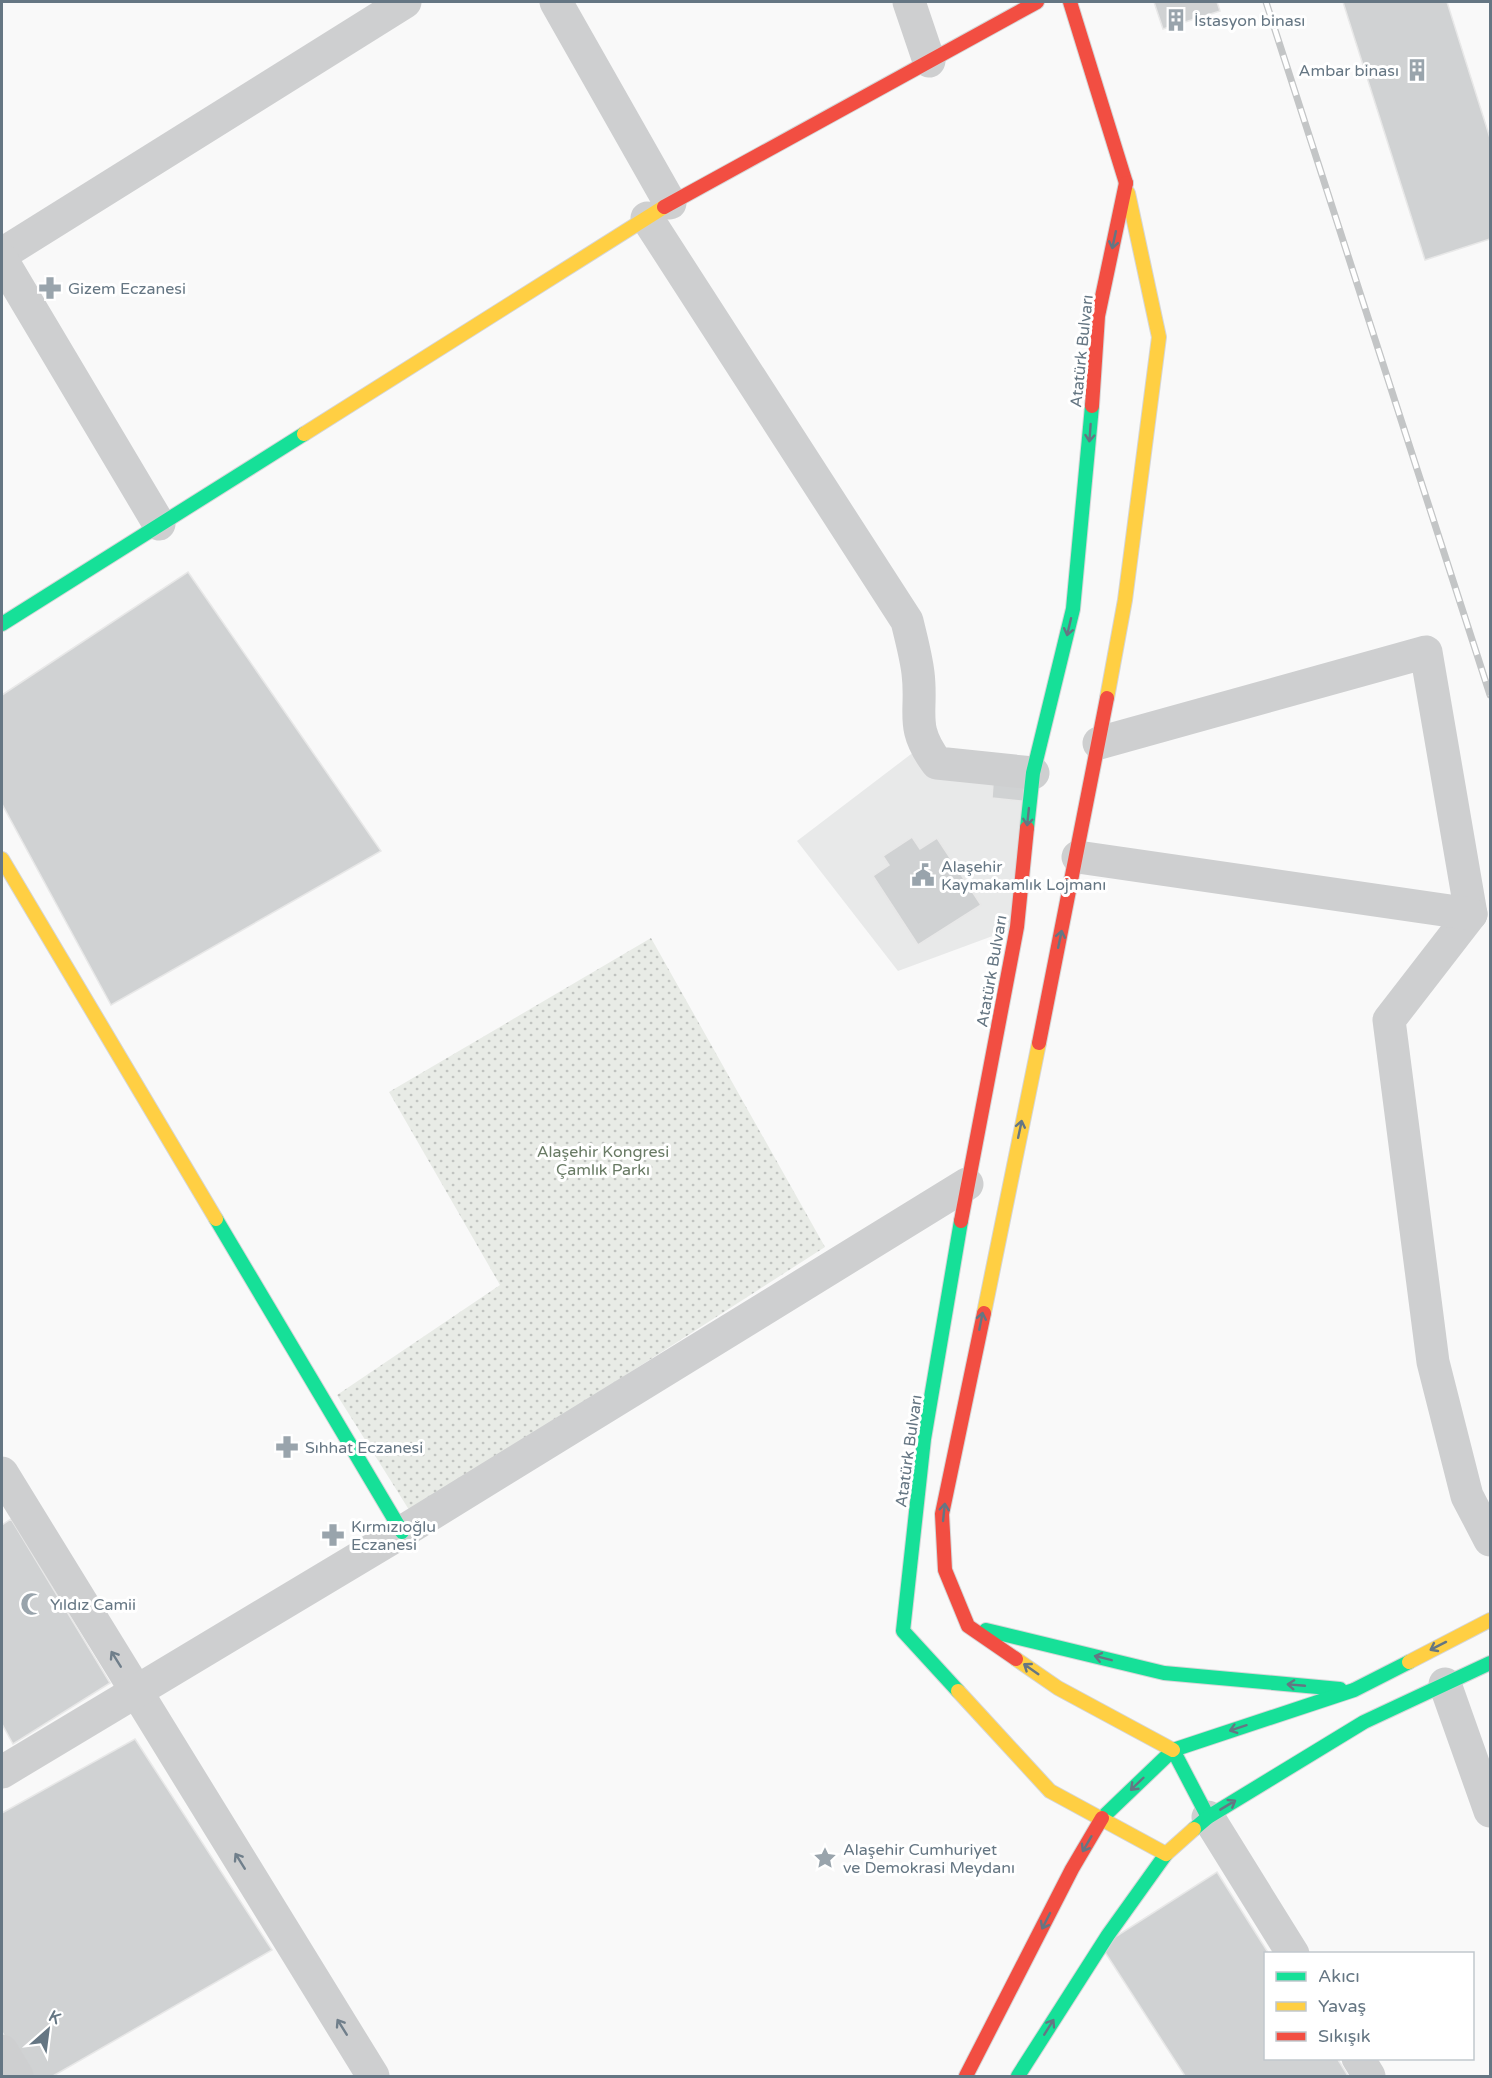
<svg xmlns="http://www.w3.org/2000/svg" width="1492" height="2078" viewBox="0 0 1492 2078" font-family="'Varela Round',sans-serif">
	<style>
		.built { fill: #e8e9e9 }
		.park { fill: url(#park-dots) }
		.building { fill: #d0d2d3; stroke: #e8e8e8; stroke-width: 1.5 }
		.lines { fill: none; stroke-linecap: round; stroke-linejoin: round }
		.fast-casing { stroke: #d5d6d7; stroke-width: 16 }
		.slow-casing { stroke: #d5d6d7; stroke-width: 16 }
		.jam-casing { stroke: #d5d6d7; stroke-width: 16 }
		.street { stroke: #cecfd0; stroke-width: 33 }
		.fast { stroke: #16e098; stroke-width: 14 }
		.slow { stroke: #ffcf43; stroke-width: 14 }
		.jam { stroke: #f24e42; stroke-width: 14 }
		.rail-casing { stroke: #c3c5c6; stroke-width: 7 }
		.rail { stroke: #fff; stroke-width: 4.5; stroke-dasharray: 14; stroke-linecap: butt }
		.oneway { stroke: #657683 }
		.oneway2 { stroke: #707f8b }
		.labels { text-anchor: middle; stroke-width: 6; stroke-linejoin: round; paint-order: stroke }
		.poi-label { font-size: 16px; fill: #657683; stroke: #fff; text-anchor: start }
		.street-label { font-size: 16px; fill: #657683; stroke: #fff }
		.park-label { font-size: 16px; fill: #687a64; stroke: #fff }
	</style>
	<defs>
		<pattern id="park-dots" width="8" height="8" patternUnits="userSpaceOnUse" patternTransform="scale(1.5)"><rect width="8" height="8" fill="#e8ebe6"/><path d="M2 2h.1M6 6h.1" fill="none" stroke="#c0c3c0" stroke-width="1.8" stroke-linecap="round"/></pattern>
	</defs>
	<rect width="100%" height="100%" fill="#f9f9f9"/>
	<path class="built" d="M923,745L1033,773L1017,927L898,971L797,841Z"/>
	<path class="park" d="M651,938L825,1247L411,1513L337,1395L500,1285L389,1092Z"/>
	<g class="building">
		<path d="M1154,2H1217L1220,11L1163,29Z"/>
		<path d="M1343,2H1447L1490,138V239L1425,260Z"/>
		<path d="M188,572L381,851L111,1005L2,804V695Z"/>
		<path d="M994,769L1033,773L1030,802L992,798Z"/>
		<path d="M912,837L920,849L937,838L981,905L918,945L873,876L889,865L883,856Z"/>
		<path d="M11,1519L110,1683L13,1744L2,1724V1525Z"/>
		<path d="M135,1739L272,1950L53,2076H28L2,2032V1813Z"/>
		<path d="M1217,1872L1269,1954H1266V2058H1337L1348,2076H1185L1101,1946Z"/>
	</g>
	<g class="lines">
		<g class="fast-casing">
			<g id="fast">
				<path d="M2,624L304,434"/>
				<path d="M1027,828L1033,773L1073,609L1092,406"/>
				<path d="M216,1219L402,1532"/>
				<path d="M986,1630L1164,1673L1340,1689"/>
				<path d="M958,1691L903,1631L924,1439L961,1221"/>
				<path d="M1173,1750L1208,1817"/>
				<path d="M1102,1818L1173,1750L1354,1690L1409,1662"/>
				<path d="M1194,1829L1208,1817L1364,1722L1490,1663"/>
				<path d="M1018,2076L1108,1935L1166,1854"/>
			</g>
		</g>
		<g class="slow-casing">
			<g id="slow">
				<path d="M304,434L664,207"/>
				<path d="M1107,698L1125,600L1159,337L1128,193"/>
				<path d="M2,859L216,1219"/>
				<path d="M984,1313L1039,1043"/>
				<path d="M1016,1659L1058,1688L1173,1750"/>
				<path d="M1409,1662L1490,1620"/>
				<path d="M958,1691L1050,1791L1166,1854L1194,1829"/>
			</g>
		</g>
		<g class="jam-casing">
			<g id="jam">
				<path d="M1070,2L1126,183"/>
				<path d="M664,207L1037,2"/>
				<path d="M1092,406L1098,316L1126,183"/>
				<path d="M1039,1043L1107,698"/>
				<path d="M961,1221L1017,927L1027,828"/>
				<path d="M984,1313L942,1514L945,1570L968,1626L1016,1659"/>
				<path d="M966,2076L1072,1869L1102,1818"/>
			</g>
		</g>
		<g class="street">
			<path d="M556,2L670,203"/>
			<path d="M909,2L929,61"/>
			<path d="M647,218L907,621C911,638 916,656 918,673C923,713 909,726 937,763L1033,773"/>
			<path d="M2,254L405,2"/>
			<path d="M2,260L159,524"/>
			<path d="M1099,743L1426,652L1471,914L1389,1020L1433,1362L1467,1496L1490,1540"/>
			<path d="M1078,857L1471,914"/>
			<path d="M2,1473L373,2076"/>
			<path d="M1445,1684L1490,1811"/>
			<path d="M2,1772L402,1532L967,1184"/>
			<path d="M1208,1817L1293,1954"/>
			<path d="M2,2051L17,2076"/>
			<path d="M1358,2058L1369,2076"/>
		</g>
		<use href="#fast" class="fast"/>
		<use href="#slow" class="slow"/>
		<use href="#jam" class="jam"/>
		<g class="rail-casing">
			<path id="rail" d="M1266,2L1490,695"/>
		</g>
		<use href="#rail" class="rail"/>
	</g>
	<defs><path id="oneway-shaft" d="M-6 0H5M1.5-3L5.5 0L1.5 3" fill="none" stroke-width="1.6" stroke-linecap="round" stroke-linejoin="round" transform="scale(1.5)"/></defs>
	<g class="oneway">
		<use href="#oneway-shaft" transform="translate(1114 240) rotate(102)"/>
		<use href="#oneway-shaft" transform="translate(1090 433) rotate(94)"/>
		<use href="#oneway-shaft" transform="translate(1069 627) rotate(103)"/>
		<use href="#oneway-shaft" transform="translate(1028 817) rotate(96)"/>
		<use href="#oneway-shaft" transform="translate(1060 939) rotate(-78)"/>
		<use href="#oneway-shaft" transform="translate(1020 1129) rotate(-78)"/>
		<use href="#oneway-shaft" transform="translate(981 1321) rotate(-79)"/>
		<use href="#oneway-shaft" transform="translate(944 1512) rotate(-84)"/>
		<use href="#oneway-shaft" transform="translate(1438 1646) rotate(153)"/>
		<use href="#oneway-shaft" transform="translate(1103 1658) rotate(-166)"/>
		<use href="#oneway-shaft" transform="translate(1031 1669) rotate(-145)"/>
		<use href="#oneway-shaft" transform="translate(1296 1685) rotate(-175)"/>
		<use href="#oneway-shaft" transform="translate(1238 1728) rotate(162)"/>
		<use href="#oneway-shaft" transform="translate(1137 1784) rotate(136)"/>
		<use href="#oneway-shaft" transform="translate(1228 1805) rotate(-31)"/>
		<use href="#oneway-shaft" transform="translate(1087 1844) rotate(120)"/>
		<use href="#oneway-shaft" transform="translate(1046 1921) rotate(117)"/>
		<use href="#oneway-shaft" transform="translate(1049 2027) rotate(-58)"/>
	</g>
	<g class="oneway2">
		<use href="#oneway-shaft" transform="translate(116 1659) rotate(-122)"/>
		<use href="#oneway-shaft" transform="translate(240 1861) rotate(-122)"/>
		<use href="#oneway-shaft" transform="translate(342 2027) rotate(-122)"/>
	</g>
	<defs>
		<g id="building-bare" transform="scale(1.8)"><path d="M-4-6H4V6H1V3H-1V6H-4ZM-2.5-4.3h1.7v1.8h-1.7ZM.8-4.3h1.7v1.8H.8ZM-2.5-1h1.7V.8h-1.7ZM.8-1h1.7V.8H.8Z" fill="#99a4ac" stroke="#fff" stroke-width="2.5" paint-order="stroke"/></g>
		<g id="pharmacy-bare" transform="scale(1.8)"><path d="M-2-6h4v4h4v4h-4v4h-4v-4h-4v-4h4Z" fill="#99a4ac" stroke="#fff" stroke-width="2.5" paint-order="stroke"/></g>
		<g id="civic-bare" transform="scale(1.8)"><path d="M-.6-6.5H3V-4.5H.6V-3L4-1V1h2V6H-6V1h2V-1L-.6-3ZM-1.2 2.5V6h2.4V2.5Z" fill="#99a4ac" stroke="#fff" stroke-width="2.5" paint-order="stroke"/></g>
		<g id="mosque-bare" transform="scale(1.8)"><path d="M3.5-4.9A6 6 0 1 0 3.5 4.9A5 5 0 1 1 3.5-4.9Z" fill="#99a4ac" stroke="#fff" stroke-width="2.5" paint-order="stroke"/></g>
		<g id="sight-bare" transform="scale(1.8)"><path d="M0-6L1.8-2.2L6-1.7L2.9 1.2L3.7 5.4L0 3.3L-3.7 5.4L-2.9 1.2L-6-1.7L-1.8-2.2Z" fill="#99a4ac" stroke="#fff" stroke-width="2.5" paint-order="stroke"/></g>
	</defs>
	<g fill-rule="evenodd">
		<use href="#building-bare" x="1176" y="20"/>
		<use href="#building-bare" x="1417" y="70"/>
		<use href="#pharmacy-bare" x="50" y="288"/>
		<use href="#civic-bare" x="923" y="875"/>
		<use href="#pharmacy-bare" x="287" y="1447"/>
		<use href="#pharmacy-bare" x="333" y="1535"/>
		<use href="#mosque-bare" x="32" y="1604"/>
		<use href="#sight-bare" x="825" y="1858"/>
	</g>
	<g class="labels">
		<g class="poi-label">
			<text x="1194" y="26">İstasyon binası</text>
			<text x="1399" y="76" text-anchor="end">Ambar binası</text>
			<text x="68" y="294">Gizem Eczanesi</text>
			<text x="941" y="872">Alaşehir<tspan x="941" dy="18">Kaymakamlık Lojmanı</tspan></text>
			<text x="305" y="1453">Sıhhat Eczanesi</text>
			<text x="351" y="1532">Kırmızıoğlu<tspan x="351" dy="18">Eczanesi</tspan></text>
			<text x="50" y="1610">Yıldız Camii</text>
			<text x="843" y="1855">Alaşehir Cumhuriyet<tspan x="843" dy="18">ve Demokrasi Meydanı</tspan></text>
		</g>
		<g class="street-label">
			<text transform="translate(1081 351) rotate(-84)" y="6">Atatürk Bulvarı</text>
			<text transform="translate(991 971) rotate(-80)" y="6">Atatürk Bulvarı</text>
			<text transform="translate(908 1451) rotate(-82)" y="6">Atatürk Bulvarı</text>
		</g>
		<g class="park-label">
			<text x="603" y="1157">Alaşehir Kongresi<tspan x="603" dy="18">Çamlık Parkı</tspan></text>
		</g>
	</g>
	<rect width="1492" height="2078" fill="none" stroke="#657683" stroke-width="6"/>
	<rect x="1264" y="1952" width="210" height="108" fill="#ffffff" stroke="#c1c8cd" stroke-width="1.5"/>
	<rect x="1276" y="1972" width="30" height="9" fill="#16e098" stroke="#c1c8cd" stroke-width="1.5"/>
	<text x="1318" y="1982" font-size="18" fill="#657683">Akıcı</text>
	<rect x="1276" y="2002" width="30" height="9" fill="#ffcf43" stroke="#c1c8cd" stroke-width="1.5"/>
	<text x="1318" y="2012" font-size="18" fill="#657683">Yavaş</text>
	<rect x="1276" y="2032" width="30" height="9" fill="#f24e42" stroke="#c1c8cd" stroke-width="1.5"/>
	<text x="1318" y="2042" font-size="18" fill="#657683">Sıkışık</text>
	<g transform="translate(48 2030) rotate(28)" stroke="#ffffff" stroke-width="4.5" paint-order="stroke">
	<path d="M0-4.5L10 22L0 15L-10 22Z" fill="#657683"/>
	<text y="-9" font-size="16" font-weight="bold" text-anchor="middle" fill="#657683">K</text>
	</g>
</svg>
